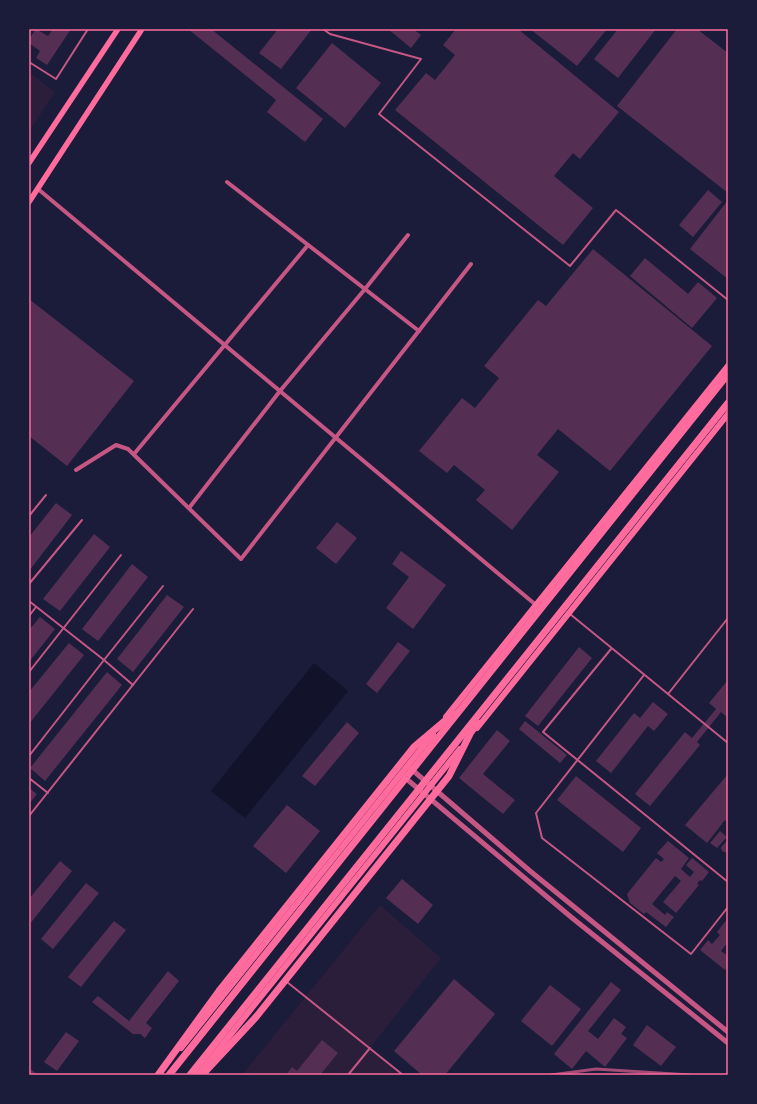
<svg xmlns="http://www.w3.org/2000/svg" width="757" height="1104" viewBox="0 0 757 1104" font-family="'Libre Baskerville',serif">
	<style>
		.green { fill: #2a1e3b }
		.water { fill: #12122b }
		.building { fill: #542f53 }
		.lines { fill: none; stroke-linecap: round; stroke-linejoin: round }
		.service { stroke: #c65784; stroke-width: 2 }
		.minor { stroke: #c65784; stroke-width: 4 }
		.tertiary { stroke: #c65784; stroke-width: 5 }
		.secondary { stroke: #ff6b9d; stroke-width: 5.5 }
		.primary { stroke: #ff6b9d; stroke-width: 6 }
		.trunk { stroke: #ff6b9d; stroke-width: 7 }
		.rail { stroke: #a44b75; stroke-width: 3 }
		.neatline { fill: none; stroke: #ff6b9d; stroke-width: 1.5 }
	</style>
	<rect width="100%" height="100%" fill="#1b1b3a"/>
	<g class="green">
		<path d="M29,72L55,92L29,132Z"/>
		<path d="M380,905L441,958L370,1048L400,1075H242Z"/>
	</g>
	<path class="water" d="M314,663L348,691L245,818L211,791Z"/>
	<g class="building">
		<path d="M36,29L48,36L53,29H71L47,65L36,58L40,51L29,43V39Z"/>
		<path d="M188,29H211L323,119L305,142L267,112L276,100Z"/>
		<path d="M278,29H312L281,69L259,53Z"/>
		<path d="M388,29H413L421,35L411,48Z"/>
		<path d="M456,29H518L619,112L580,159L573,153L554,176L593,208L563,245L395,110L426,73L435,80L455,55L443,45Z"/>
		<path d="M530,29H607L577,66Z"/>
		<path d="M618,29H656L618,78L594,59Z"/>
		<path d="M677,29H697L728,53V193L617,106Z"/>
		<path d="M332,43L381,83L345,128L296,88Z"/>
		<path d="M708,190L722,202L693,237L679,225Z"/>
		<path d="M728,200V279L690,249Z"/>
		<path d="M593,249L712,346L610,471L558,429L537,455L559,472L512,530L476,500L485,490L454,465L447,473L419,451L462,398L475,408L499,378L484,366L538,300L546,306Z"/>
		<path d="M645,258L688,294L698,282L717,298L692,328L630,276Z"/>
		<path d="M29,299L134,381L67,466L29,436Z"/>
		<path d="M56,503L72,515L29,571V537Z"/>
		<path d="M337,522L357,538L336,564L316,548Z"/>
		<path d="M94,534L110,547L60,611L43,599Z"/>
		<path d="M401,551L446,585L413,629L386,608L409,577L392,564Z"/>
		<path d="M132,564L148,577L98,641L82,629Z"/>
		<path d="M167,595L184,607L133,672L117,659Z"/>
		<path d="M40,617L55,629L29,662V630Z"/>
		<path d="M398,642L410,651L377,693L366,684Z"/>
		<path d="M69,643L84,655L29,724V692Z"/>
		<path d="M579,647L592,658L538,726L525,716Z"/>
		<path d="M107,672L122,685L45,781L30,768Z"/>
		<path d="M728,680V718L721,712L697,742L700,745L650,806L635,794L685,732L692,738L716,709L709,703Z"/>
		<path d="M653,702L668,714L654,731L648,726L611,773L596,761L634,713L640,718Z"/>
		<path d="M525,721L567,755L560,763L519,729Z"/>
		<path d="M347,722L359,733L315,786L302,776Z"/>
		<path d="M497,730L510,741L483,774L515,800L503,814L459,778Z"/>
		<path d="M728,774V823L725,820L707,843L685,825Z"/>
		<path d="M576,776L641,828L623,852L557,800Z"/>
		<path d="M29,788L37,794L29,804Z"/>
		<path d="M287,805L320,831L286,873L253,846Z"/>
		<path d="M720,831L727,837L717,848L710,843Z"/>
		<path d="M668,841L689,858L681,869L690,877L694,872L686,865L692,858L709,872L702,881L700,880L697,884L699,885L676,913L663,902L681,881L675,876L652,904L665,915L667,912L674,917L666,927L646,912L644,914L630,903L627,894L656,858L661,862L664,859L657,853Z"/>
		<path d="M726,842L728,843L727,853L722,851L721,848L722,846Z"/>
		<path d="M60,861L72,871L29,925V899Z"/>
		<path d="M402,879L433,905L418,924L386,898Z"/>
		<path d="M86,883L99,893L53,949L41,939Z"/>
		<path d="M728,918V942L721,951L728,956V966L725,970L700,950L708,940L712,944L720,935L717,932Z"/>
		<path d="M114,921L126,930L81,987L68,977Z"/>
		<path d="M168,971L179,981L146,1023L152,1028L145,1038L140,1034H133L92,1002L98,996L129,1021Z"/>
		<path d="M454,979L495,1014L445,1075H422L394,1051Z"/>
		<path d="M611,982L621,990L588,1031L598,1039L614,1018L626,1027L621,1034L627,1038L605,1067L586,1051L572,1069L554,1054Z"/>
		<path d="M550,985L581,1009L552,1046L521,1021Z"/>
		<path d="M647,1025L676,1047L661,1066L633,1045Z"/>
		<path d="M66,1032L79,1041L57,1071L44,1062Z"/>
		<path d="M322,1040L338,1053L320,1075H286L292,1067L297,1071Z"/>
		<path d="M29,1068L38,1075H29Z"/>
	</g>
	<g class="lines">
		<g class="service">
			<path d="M323,29L330,34L421,59L379,114L570,266L616,210L728,300"/>
			<path d="M29,62L56,79L88,29"/>
			<path d="M29,516L46,495"/>
			<path d="M29,584L82,520"/>
			<path d="M29,601L104,660L29,756"/>
			<path d="M570,614L728,743"/>
			<path d="M29,616L36,607"/>
			<path d="M611,649L543,732L728,882"/>
			<path d="M29,672L121,555"/>
			<path d="M644,675L536,813L542,838L691,954L728,907"/>
			<path d="M133,685L104,660L163,586"/>
			<path d="M668,694L728,618"/>
			<path d="M29,778L48,793"/>
			<path d="M29,816L193,609"/>
			<path d="M287,982L403,1075"/>
			<path d="M348,1075L370,1048"/>
		</g>
		<g class="minor">
			<path d="M227,182L419,331"/>
			<path d="M38,189L536,605"/>
			<path d="M134,454L308,245"/>
			<path d="M76,470L116,445L128,449L241,559L471,264"/>
			<path d="M189,508L280,391L365,289L408,235"/>
		</g>
		<g class="tertiary">
			<path d="M410,768L530,871L728,1032"/>
			<path d="M403,776L571,917L728,1043"/>
		</g>
		<g class="secondary">
			<path d="M29,163L118,29"/>
			<path d="M29,202L142,29"/>
		</g>
		<g class="primary">
			<path d="M446,717L728,366"/>
			<path d="M477,728L728,414"/>
			<path d="M181,1048L433,734"/>
			<path d="M198,1075L460,749"/>
		</g>
		<g class="trunk">
			<path d="M158,1075L219,991L414,747L453,714"/>
			<path d="M169,1075L728,374"/>
			<path d="M190,1075L728,403"/>
			<path d="M202,1075L256,1017L449,776L471,732L478,723"/>
		</g>
		<path class="rail" d="M551,1075L596,1069L690,1075"/>
	</g>
	<rect width="757" height="1104" fill="none" stroke="#1b1b3a" stroke-width="60"/>
	<rect x="30" y="30" width="697" height="1044" class="neatline"/>
</svg>
